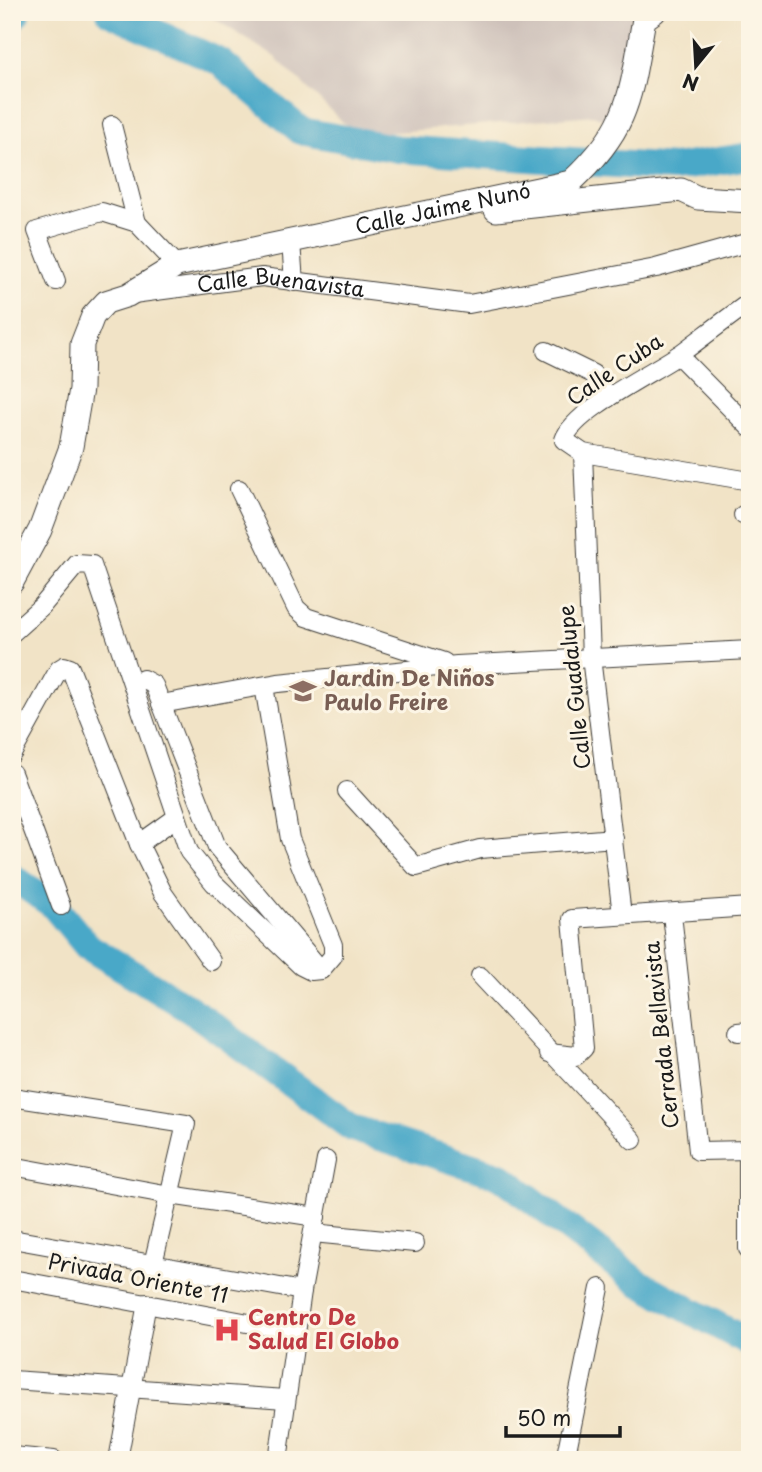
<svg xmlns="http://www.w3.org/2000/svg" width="762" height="1472" viewBox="0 0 762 1472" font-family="'Playpen Sans',sans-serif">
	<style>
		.industrial { fill: #cec1ba }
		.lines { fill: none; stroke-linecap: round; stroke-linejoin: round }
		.river { stroke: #49a8c8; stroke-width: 28 }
		.minor-casing { stroke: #3c3a36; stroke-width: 20 }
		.tertiary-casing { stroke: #3c3a36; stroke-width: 25 }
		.minor { stroke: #fff; stroke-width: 18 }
		.tertiary { stroke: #fff; stroke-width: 23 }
		.labels { text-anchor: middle; stroke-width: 6; stroke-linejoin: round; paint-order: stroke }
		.street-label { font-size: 21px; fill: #1c1c1c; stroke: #fcf5e5 }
		.education-label { font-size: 21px; font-weight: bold; fill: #785e54; stroke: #fcf5e5; text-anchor: start }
		.health-label { font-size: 21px; font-weight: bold; fill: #be3a42; stroke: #fcf5e5; text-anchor: start }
	</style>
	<rect width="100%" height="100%" fill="#fcf5e5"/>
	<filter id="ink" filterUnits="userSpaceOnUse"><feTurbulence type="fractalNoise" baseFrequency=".0143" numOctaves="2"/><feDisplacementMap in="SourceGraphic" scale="14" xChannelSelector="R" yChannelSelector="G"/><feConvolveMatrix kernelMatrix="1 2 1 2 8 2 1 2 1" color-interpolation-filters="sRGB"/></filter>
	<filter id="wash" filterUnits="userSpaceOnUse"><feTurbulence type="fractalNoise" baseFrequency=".00686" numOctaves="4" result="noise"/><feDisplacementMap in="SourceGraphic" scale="28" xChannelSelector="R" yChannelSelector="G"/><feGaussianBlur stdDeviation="1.57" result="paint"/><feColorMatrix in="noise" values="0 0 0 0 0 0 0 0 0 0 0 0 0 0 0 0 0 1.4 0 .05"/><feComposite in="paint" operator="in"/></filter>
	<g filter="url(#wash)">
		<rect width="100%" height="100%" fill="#f1e3c6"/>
		<path class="industrial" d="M204,12H642L631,18L622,97L606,120L593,115L384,133L350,129L275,57Z"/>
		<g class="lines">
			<g class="river">
				<path d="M110,12L220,62L301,131L398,149L674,168L750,156"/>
				<path d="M12,18L17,12"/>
				<path d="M12,877L53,905L87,946L190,1009L352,1128L501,1176L638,1282L750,1343"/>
			</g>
		</g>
	</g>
	<g filter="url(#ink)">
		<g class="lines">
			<g class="minor-casing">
				<g id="minor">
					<path d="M112,125L137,223"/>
					<path d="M291,242L294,282"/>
					<path d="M56,281L37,231L102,212L137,223L177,265"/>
					<path id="s1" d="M133,294L262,277L469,304L656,268L750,242"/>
					<path d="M750,302C726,319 703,337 680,354C652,373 573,411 564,440L583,453L750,481"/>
					<path d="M546,351L593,374L608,398"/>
					<path d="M678,355L750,428"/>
					<path d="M583,453L591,657L622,915"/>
					<path d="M239,489L296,608L306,617L444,662"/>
					<path d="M743,515L750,516"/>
					<path d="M12,633L42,606L77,564L92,565L189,852L214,883L301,966L311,971L321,970L333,956V945L290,839L264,686"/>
					<path d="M133,684L143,679L154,685L217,847L321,970"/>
					<path d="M161,704L278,683L457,665L750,650"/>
					<path d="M12,754L59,669L64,666L70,668L139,844L163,893L211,961"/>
					<path d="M12,773L61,906"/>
					<path d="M347,791L416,867L480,849L614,838"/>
					<path d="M139,844L177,817"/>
					<path d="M672,914L698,1151L750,1150"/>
					<path d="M480,976L633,1140"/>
					<path d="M738,1032L750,1031"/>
					<path d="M549,1053L576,1056L584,1048L572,919L750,907"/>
					<path d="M12,1097L186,1124L153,1264"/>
					<path d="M748,1150V1249"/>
					<path d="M12,1166L170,1195L316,1217"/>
					<path d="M313,1233L415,1243"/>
					<path d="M12,1239L302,1291"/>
					<path d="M12,1279L296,1332"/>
					<path d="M12,1380L285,1399"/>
					<path d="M12,1456L54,1460"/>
					<path d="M118,1460L147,1303"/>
					<path d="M278,1460L302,1291L326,1160"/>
					<path d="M565,1460L600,1288"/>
				</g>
			</g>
			<g class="tertiary-casing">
				<g id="tertiary">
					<path d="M496,210L681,190L698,198L750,201"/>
					<path id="s2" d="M12,582L40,530L71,447L81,389L82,344L93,316L106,302L128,295L177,265L571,182C631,126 630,96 644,19L654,12"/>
				</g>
			</g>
			<use href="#minor" class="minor"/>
			<use href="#tertiary" class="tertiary"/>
		</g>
	</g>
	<defs>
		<g id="school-bare" transform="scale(2.1)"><path d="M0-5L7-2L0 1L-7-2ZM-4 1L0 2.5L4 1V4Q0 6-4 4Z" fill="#8d6e63" stroke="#fcf5e5" stroke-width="2.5" paint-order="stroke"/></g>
		<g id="hospital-bare" transform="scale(2.1)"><path d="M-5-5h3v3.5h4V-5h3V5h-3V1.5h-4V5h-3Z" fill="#e0444e" stroke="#fcf5e5" stroke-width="2.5" paint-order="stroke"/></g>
	</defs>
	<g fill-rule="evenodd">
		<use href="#school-bare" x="303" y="691"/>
		<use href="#hospital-bare" x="227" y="1330"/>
	</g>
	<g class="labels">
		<g class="street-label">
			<text dy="7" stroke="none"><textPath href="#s2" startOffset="653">Calle Jaime Nunó</textPath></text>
			<text dy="7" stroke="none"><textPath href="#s1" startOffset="149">Calle Buenavista</textPath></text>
			<text transform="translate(615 370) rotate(-34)" y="7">Calle Cuba</text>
			<text transform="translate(575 687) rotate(-96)" y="7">Calle Guadalupe</text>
			<text transform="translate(662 1035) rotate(-96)" y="7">Cerrada Bellavista</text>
			<text transform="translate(138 1279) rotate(11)" y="7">Privada Oriente 11</text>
		</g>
		<g class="education-label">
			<text x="324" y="686">Jardin De Niños<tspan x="324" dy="24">Paulo Freire</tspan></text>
		</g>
		<g class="health-label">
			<text x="248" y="1325">Centro De<tspan x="248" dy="24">Salud El Globo</tspan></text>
		</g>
	</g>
	<rect width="762" height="1472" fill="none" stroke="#fcf5e5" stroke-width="42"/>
	<g transform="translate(696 66) rotate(198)" stroke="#fcf5e5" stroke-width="5" paint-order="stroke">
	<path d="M0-5L12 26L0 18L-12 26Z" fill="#1c1c1c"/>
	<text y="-10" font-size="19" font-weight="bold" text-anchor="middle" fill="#1c1c1c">N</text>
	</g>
	<path d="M506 1426v10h114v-10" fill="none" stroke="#1c1c1c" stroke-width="3.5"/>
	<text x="517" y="1426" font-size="21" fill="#1c1c1c" stroke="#fcf5e5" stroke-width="5" paint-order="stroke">50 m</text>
</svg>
